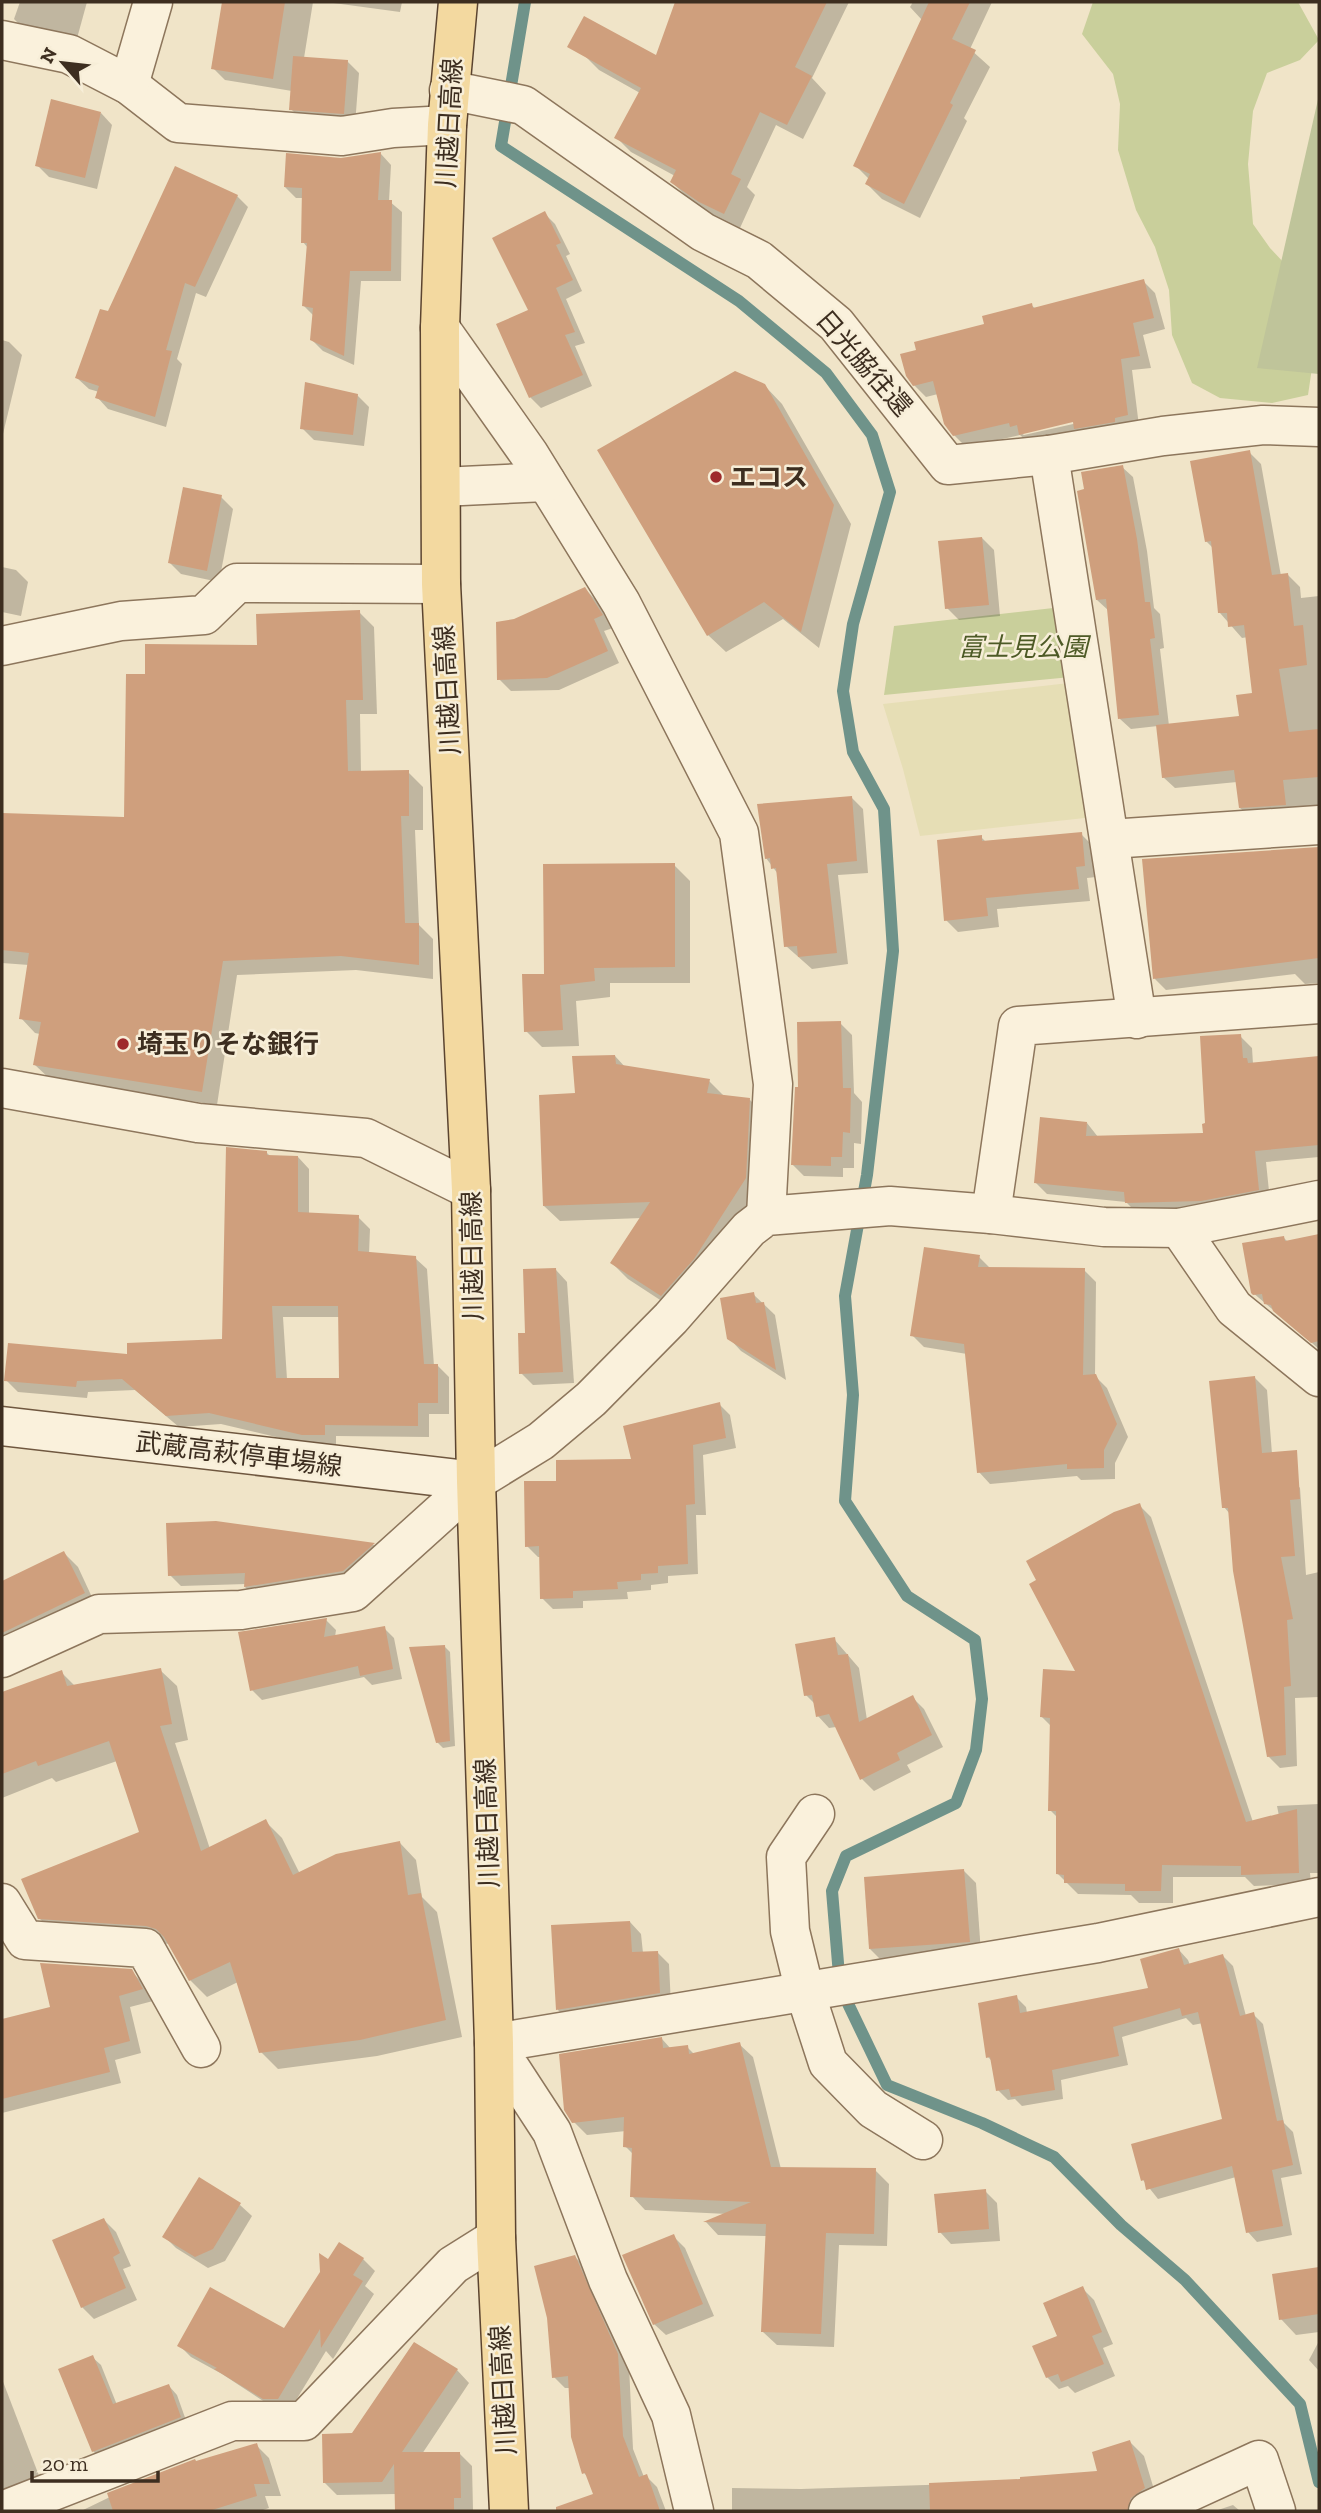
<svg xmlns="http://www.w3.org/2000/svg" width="1321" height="2513" viewBox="0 0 1321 2513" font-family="'Zilla Slab','Noto Sans JP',serif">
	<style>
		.farmland { fill: #e6deb5 }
		.green { fill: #c9cf9b }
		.cemetery { fill: #bfc49a }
		.shadow { fill: #0003; fill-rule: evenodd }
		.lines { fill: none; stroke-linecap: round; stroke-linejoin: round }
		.stream { stroke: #6f938a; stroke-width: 12 }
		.building { fill: #cf9f7d; fill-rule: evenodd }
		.street-casing { stroke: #8d765c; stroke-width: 41 }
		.secondary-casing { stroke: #6f573f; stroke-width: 41 }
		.primary-casing { stroke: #5b4430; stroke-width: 41 }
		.street { stroke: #faf1dc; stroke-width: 38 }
		.secondary { stroke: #faf1dc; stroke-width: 38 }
		.primary { stroke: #f3d9a0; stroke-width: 38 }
		.poi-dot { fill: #9e2a2b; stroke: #f7eed8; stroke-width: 2.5 }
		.labels { text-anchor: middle; stroke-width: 5; stroke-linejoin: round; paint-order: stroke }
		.street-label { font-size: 26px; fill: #3d2e20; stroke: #f7eed8 }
		.poi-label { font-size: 26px; font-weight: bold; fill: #3d2e20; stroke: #f7eed8; text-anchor: start }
		.park-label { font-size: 26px; font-style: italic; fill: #4d5a26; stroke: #f7eed8 }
	</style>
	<rect width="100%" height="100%" fill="#f0e4c8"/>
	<path class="farmland" d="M1069,683L1094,817L920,836L903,769L883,704Z"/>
	<g class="green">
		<path d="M1093,2H1298L1319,40L1300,60L1267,73L1253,111L1248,164L1253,224L1270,248L1317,298V334L1308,395L1272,403L1220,398L1192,383L1172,335L1169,290L1155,247L1136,210L1118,150L1120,104L1113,74L1082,34Z"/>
		<path d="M1062,607L1071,677L884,695L894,626Z"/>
	</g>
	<path class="cemetery" d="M1319,95V374L1257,368Z"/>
	<g class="shadow">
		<path d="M20,2H87L76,42L26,31L14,19Z"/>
		<path d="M223,2H313L304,58L347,61L359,73L355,125L303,121L291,109L292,91L225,80L213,68Z"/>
		<path d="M326,2H402L400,12Z"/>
		<path d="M677,2H849L812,78L826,93L803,139L776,125L747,187L755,195L740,228L716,217L687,197L672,182L675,176L631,152L616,137L640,93L599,70L583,54L657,58Z"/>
		<path d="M913,2H992L970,49L990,67L964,118L967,121L920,218L882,199L867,184L869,179L855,165L922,20L910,7Z"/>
		<path d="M101,113L112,125L97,189L49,177L37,165Z"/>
		<path d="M381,154L391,165L389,201L402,212L401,281H361L354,365L323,351L312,340L314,316L304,306L308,248L303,242L304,198H296L285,187Z"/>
		<path d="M237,196L248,207L206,297L196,293L177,359L182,364L166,427L108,409L97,397L99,392L89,389L77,378L109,313Z"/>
		<path d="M544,213L555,224L570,254L566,256L582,291L566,299L585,343L575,346L592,386L541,408L530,397L531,311Z"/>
		<path d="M1143,281L1155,293L1165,329L1143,335L1151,368L1132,370L1139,426L1032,446L1020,435L966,447L954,435L938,394L926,397L914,385L986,325L1031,305L1036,309ZM1081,418L1082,422L1024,435L1021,433Z"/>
		<path d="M2,340L9,342L22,355L2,438Z"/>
		<path d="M764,385L782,404L851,524L819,648L783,619L726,652L708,635Z"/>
		<path d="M357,395L369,407L364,446L314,440L302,428Z"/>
		<path d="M1249,452L1261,464L1281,576L1288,575L1300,587L1301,598L1319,596V815L1252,819L1240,808L1237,782L1175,788L1163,777L1158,726L1131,729L1120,719L1109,611L1097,600L1122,467L1133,477L1147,551L1154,608L1160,614L1164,648L1160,649L1169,726L1241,718L1254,694L1248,637L1242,638L1220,613L1213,548L1206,541Z"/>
		<path d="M221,497L233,509L219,582L181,574L169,562Z"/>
		<path d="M982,538L994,550L1000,616L959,620L947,608Z"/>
		<path d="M2,567L16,570L28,582L21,616L2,612Z"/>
		<path d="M585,589L597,601L613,628L604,631L619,663L559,690L511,691L499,679L515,621Z"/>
		<path d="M359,612L374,627L377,714H360L361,773L408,772L423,787V830H415L419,925L433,939V979L356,970L237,975L217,1105L50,1079L35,1065L40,1034L35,1033L21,1018L29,965L2,963V815L125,819L147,676L259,647Z"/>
		<path d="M851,797L863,809L868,873L838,875L848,964L812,969L786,946L778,874L766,858Z"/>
		<path d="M1081,834L1093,846L1096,877L1087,878L1090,901L997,909L999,927L958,932L946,920L981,837L986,842Z"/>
		<path d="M1319,849V983L1305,984L1295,974L1166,990L1155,979L1144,860Z"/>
		<path d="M674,865L690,881V983H610V997L576,1001L579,1046L542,1047L526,1031L546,976Z"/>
		<path d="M840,1023L852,1035L854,1093L862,1102L861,1144L854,1143V1168H843V1177L804,1176L792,1164L800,1089Z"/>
		<path d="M1240,1036L1252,1048L1253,1064L1319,1057V1157L1266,1162L1270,1201L1138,1214L1126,1202L1047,1194L1035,1182L1087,1123L1098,1137L1205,1135Z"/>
		<path d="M615,1056L626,1068L709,1081L725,1097L750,1100L765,1115L761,1194L677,1311L628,1279L612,1263L642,1218L560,1221L544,1206Z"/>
		<path d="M267,1153L271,1157H298L309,1169V1215L358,1217L370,1229L369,1254L415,1258L427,1269L434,1366H438L449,1377V1414H429V1437L336,1436V1446H314L221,1424L179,1427L135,1390L88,1392L87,1398L18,1392L6,1380L129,1355L224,1341ZM283,1317H340V1379H287Z"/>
		<path d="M1319,1236V1349L1252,1292L1283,1237L1288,1242Z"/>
		<path d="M979,1257L991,1269L1084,1270L1096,1282L1095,1376L1107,1388L1128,1437L1115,1463V1479L1081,1480L1077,1476L990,1484L979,1472L967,1354L924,1347L912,1335Z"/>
		<path d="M556,1270L567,1282L574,1383L533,1385L521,1373L527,1335Z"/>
		<path d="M753,1294L775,1315L786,1380L741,1351L729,1338Z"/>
		<path d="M1255,1378L1267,1390L1272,1454L1300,1488L1306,1575L1319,1572V1697L1295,1698L1297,1766L1280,1768L1268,1756L1230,1514L1224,1507Z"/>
		<path d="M719,1404L730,1415L736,1448L703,1455L706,1515H696L698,1574L668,1576V1583L651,1585V1590L627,1592L628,1599L583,1601V1608L553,1609L542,1598L541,1557H538L527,1546L558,1482L633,1461Z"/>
		<path d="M1139,1505L1151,1517L1253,1822L1279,1816L1277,1806L1319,1804V1873H1310L1311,1884L1254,1886L1245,1877H1173V1903H1139L1131,1895L1078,1894L1058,1874V1818L1050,1810L1051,1726L1041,1716L1078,1673Z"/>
		<path d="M216,1523L374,1545L384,1555L354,1582L256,1598L245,1587L246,1584L181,1586L170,1575Z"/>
		<path d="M64,1553L78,1567L97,1608L2,1654V1583Z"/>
		<path d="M326,1620L336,1630L335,1637L384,1628L394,1638L402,1679L372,1685L364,1677L262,1700L252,1690Z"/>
		<path d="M834,1639L859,1668L867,1720L912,1697L924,1709L943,1747L907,1765L911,1772L874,1791L862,1779L836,1727L829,1728L818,1716L816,1705L806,1695Z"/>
		<path d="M444,1646L450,1652L455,1746L443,1748L437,1742Z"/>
		<path d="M160,1670L177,1686L188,1740L175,1743L210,1849L265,1821L282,1838L300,1874L400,1843L416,1860L422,1897L437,1912L462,2037L377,2056L278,2069L261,2052L238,1982L207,1997L190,1980L170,1944L56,1935L39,1918L141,1833L117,1761L56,1782L52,1778L2,1798V1693L61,1672L75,1686Z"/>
		<path d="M964,1871L976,1883L981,1953L882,1961L870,1949Z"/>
		<path d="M630,1922L641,1934L643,1953L657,1952L669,1964L671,2005L570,2022L558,2010L553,1927Z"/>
		<path d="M1179,1950L1188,1960L1190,1965L1223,1956L1233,1966L1246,2016L1253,2014L1263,2024L1284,2123L1293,2132L1302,2174L1281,2178L1292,2235L1257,2242L1248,2232L1236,2177L1158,2199L1143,2180L1224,2120L1203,2023L1193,2025L1186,2018L1122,2037L1128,2065L1061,2080L1063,2099L1022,2106L1015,2099L1008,2100L998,2090L993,2062L988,2057L1016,1997L1026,2007L1027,2013L1150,1989Z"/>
		<path d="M131,1971L143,1983L153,2001L130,2007L141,2053L115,2060L121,2083L2,2113V2021L52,2008Z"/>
		<path d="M662,2039L671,2049L687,2047L695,2055L739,2044L753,2057L781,2169L875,2170L889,2184L887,2246L839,2245L834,2347L777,2345L763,2332L767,2236L718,2235L706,2222L727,2214L645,2210L632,2196L634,2155L625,2146L626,2131L587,2135L573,2121Z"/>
		<path d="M985,2191L997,2203L1000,2241L951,2244L940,2232Z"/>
		<path d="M240,2205L252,2216L225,2261L208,2268L176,2248L164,2236Z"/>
		<path d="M104,2220L116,2232L131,2266L123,2269L137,2300L94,2319L82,2307Z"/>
		<path d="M673,2236L685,2248L714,2316L666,2335L654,2324Z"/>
		<path d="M575,2257L586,2268L629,2366L633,2449L644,2477L646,2476L657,2487L666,2511H601L589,2478L584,2473L570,2388H565L554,2377Z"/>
		<path d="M363,2259L375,2271L365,2286L374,2294L333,2359L326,2351L290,2410H277L222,2374L191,2357L179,2345L284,2330Z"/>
		<path d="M1319,2269V2332L1296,2335L1281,2319L1274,2275Z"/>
		<path d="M1082,2288L1094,2300L1113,2344L1103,2348L1115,2376L1075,2393L1068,2386L1059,2389L1047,2377L1060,2337Z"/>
		<path d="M1319,2341V2371L1309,2360Z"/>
		<path d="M92,2357L101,2365L117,2405L169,2386L177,2395L188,2426L102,2460L93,2451Z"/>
		<path d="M457,2370L469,2383L422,2454H460L472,2466L473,2510L397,2511L396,2494L337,2495L324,2482L353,2435Z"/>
		<path d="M2,2379L46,2494L2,2511Z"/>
		<path d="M1130,2442L1144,2456L1158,2503L1145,2511H1012L1005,2482L1100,2473Z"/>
		<path d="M256,2445L269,2458L281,2496H265L269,2508L260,2511H81L110,2497L197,2463Z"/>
		<path d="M956,2484L968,2496L970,2511H732V2488L801,2489Z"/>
		<path d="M1233,2505L1240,2511H1215Z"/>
	</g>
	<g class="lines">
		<path class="stream" d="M525,2L501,146L739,301L826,373L872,435L890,492L853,624L843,691L853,752L884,809L893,951L867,1175L845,1296L853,1395L845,1501L907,1596L975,1640L982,1699L976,1750L956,1803L846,1856L832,1891L840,1987L887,2085L982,2123L1054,2157L1121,2225L1185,2280L1300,2404L1319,2482"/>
	</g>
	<g class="building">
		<path d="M222,2H285L273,79L211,69Z"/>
		<path d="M675,2H827L795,67L812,76L787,125L760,112L731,174L741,179L724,214L699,202L670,182L676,170L614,138L641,88L567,47L584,16L656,55Z"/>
		<path d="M929,2H970L952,39L976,50L950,103L953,105L904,204L865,184L870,174L853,166Z"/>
		<path d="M293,56L348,60L344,114L289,110Z"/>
		<path d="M51,99L101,112L85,178L35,166Z"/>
		<path d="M381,152L378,200H392L391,271H350L344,356L310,340L313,308L302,306L307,243H301L302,188L284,187L286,153L341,158Z"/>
		<path d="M175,166L238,195L195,287L185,283L166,350L172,351L155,417L95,398L99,386L75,378L100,309L108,311Z"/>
		<path d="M545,211L561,243L556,245L573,280L556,288L575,332L565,335L583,375L529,398L496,324L528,310L492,238Z"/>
		<path d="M1144,279L1154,318L1133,323L1140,356L1121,359L1128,415L1115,418V422L1074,429L1073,422L1019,435L1017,425L1010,427L1009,423L953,436L944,424L933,381L913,386L906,376L900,354L916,350L914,342L984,324L982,316L1032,303L1033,308Z"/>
		<path d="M735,371L765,384L834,505L801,632L764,602L707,636L597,450Z"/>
		<path d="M305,382L358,394L353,435L300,429Z"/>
		<path d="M1250,450L1272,575L1288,573L1294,626L1303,625L1307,665L1279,669L1289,732L1319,729V777L1283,780L1286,805L1239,808L1234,770L1162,778L1156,725L1239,716L1236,695L1252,693L1244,625L1228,627L1227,613H1218L1211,541L1205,542L1190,461Z"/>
		<path d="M1123,465L1137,539L1145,602H1150L1155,638L1150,639L1159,715L1118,719L1106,599L1096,600L1077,491L1084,489L1081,472Z"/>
		<path d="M183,487L222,495L207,571L168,563Z"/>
		<path d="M982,537L989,605L945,609L938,541Z"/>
		<path d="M585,587L603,615L594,619L608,651L547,678L497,680L496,622L514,619Z"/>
		<path d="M360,610L363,700H346L348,771L409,770V816H401L405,923H419V965L341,956L223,961L202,1092L33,1065L41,1022L19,1019L29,953L2,950V813L124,817L126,674H145V644L257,645L256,614Z"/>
		<path d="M852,796L857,861L827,864L837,953L798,957L797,946L784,947L776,868L771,869L770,858L765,859L757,804Z"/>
		<path d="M1082,832L1085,866L1076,867L1079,889L986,898L988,916L944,921L937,840L982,835V841Z"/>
		<path d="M1319,847V958L1153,979L1142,859Z"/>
		<path d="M675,863V967L594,968L595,981L560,985L563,1030L524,1032L522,974H544L543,864Z"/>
		<path d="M841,1021L843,1088H851L850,1133L843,1132L842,1157H831V1166L791,1165L795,1087H798L797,1022Z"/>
		<path d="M1241,1034L1243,1058H1247L1248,1063L1319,1056V1145L1255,1151L1259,1190L1201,1201L1125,1203L1124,1192L1034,1183L1040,1117L1087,1122L1086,1136L1203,1133L1202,1124L1205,1123L1200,1036Z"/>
		<path d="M615,1055L616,1064L710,1079L707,1093L750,1098L746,1178L694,1259L661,1296L610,1263L650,1202L543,1206L539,1095L575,1093L572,1056Z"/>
		<path d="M226,1147L267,1151V1155L298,1156V1212L359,1215L358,1251L416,1256L424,1364H438V1403H418V1426L325,1425V1435H302L209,1413L166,1416L122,1379L77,1381L76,1387L4,1381L8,1343L127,1354V1343L222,1339ZM272,1306H338L339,1378H276Z"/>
		<path d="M1319,1234V1341L1311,1343L1273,1311L1271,1305L1264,1304L1262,1294L1253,1295L1251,1293L1242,1243L1284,1236L1285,1241Z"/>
		<path d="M924,1247L980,1255L978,1267L1085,1268L1083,1375L1096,1374L1117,1424L1104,1450V1468L1067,1469V1464L977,1473L964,1344L910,1336Z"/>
		<path d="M556,1268L563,1372L519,1374L518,1333H525L523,1269Z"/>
		<path d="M754,1292L756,1303L764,1302L776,1370L727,1339L720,1298Z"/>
		<path d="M1255,1376L1262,1453L1297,1450L1300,1499L1290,1500L1295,1556L1281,1557L1293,1619L1287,1620L1291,1686L1284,1687L1286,1755L1267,1757L1233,1571L1228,1508H1222L1209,1381Z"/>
		<path d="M720,1402L726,1438L693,1445L695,1504L686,1505L688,1564L658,1566V1573L641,1574V1580L617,1582L618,1589L573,1591V1598L540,1599L539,1546L525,1547L524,1481H556V1460L631,1459L623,1426Z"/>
		<path d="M1140,1503L1246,1822L1297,1809L1299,1873L1241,1875V1866L1162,1865L1161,1891H1125V1884L1064,1883V1875L1056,1874V1811H1048L1050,1718L1040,1717L1043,1669L1075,1671L1029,1584L1036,1580L1026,1561L1114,1512Z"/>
		<path d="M216,1521L375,1543L343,1571L244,1587L245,1573L168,1576L166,1523Z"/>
		<path d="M64,1551L85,1593L2,1633V1581Z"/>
		<path d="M327,1618L324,1637L385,1626L393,1669L360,1676L358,1666L250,1691L238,1632Z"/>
		<path d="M835,1637L838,1655L848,1654L859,1722L913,1695L932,1735L897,1753L900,1760L860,1780L829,1714L816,1717L812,1695L804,1696L795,1644Z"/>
		<path d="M445,1645L450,1741L436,1743L409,1647Z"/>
		<path d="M161,1668L172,1724L160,1726L201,1851L266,1819L293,1875L336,1854L400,1841L408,1895L421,1893L446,2020L360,2040L259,2053L230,1962L189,1981L164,1937L156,1929L146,1926L38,1919L21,1879L139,1832L109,1741L38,1766L36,1761L2,1774V1692L62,1670L67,1686Z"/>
		<path d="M964,1869L970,1942L869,1949L864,1877Z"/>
		<path d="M630,1921L632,1952L658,1951L660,1993L556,2010L551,1925Z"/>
		<path d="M1179,1948L1184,1965L1223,1954L1240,2016L1254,2012L1277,2121L1283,2120L1293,2165L1272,2170L1283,2226L1246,2233L1232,2166L1146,2190L1144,2180L1141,2181L1131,2144L1222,2119L1198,2012L1182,2016L1180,2008L1113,2027L1119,2056L1052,2070L1055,2090L1011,2097L1009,2089L996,2091L990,2057L986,2058L978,2003L1017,1995L1020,2013L1148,1988L1140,1959Z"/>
		<path d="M40,1963L132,1969L143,1989L119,1996L130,2041L104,2048L110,2072L2,2099V2019L50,2007Z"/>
		<path d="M662,2037L663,2048L688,2045L689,2054L740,2042L771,2167L876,2168L874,2234L826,2233L821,2334L761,2332L766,2224L703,2222L751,2202L630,2197L632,2148L623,2147L624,2117L572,2123L564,2110L559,2054Z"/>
		<path d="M199,2177L241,2203L213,2249L195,2257L162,2237Z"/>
		<path d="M986,2189L989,2229L938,2233L934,2194Z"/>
		<path d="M104,2218L120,2253L113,2257L126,2288L81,2308L52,2240Z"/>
		<path d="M674,2234L703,2304L653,2325L622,2255Z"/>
		<path d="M339,2242L364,2258L353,2275L363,2281L321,2348L320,2329L278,2399H263L214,2369L217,2368L177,2346L210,2287L284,2328L320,2272L319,2253L328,2259Z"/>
		<path d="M575,2255L618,2354L623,2436L639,2477L647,2474L660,2511H556V2507L593,2494L585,2473L582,2474L571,2437L568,2376L552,2378L547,2318L534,2266Z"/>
		<path d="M1319,2267V2314L1279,2320L1272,2274Z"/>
		<path d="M1083,2286L1102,2332L1092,2336L1104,2364L1061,2382L1058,2374L1046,2378L1032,2346L1057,2336L1043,2303Z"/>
		<path d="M414,2342L458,2369L402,2452H460L461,2498H454V2511H395L394,2464L382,2482L323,2483L322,2434L352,2433Z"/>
		<path d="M93,2355L113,2404L169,2384L181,2417L92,2452L58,2369Z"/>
		<path d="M1130,2440L1145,2488L1131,2498L1127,2511H930L929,2483L1020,2479V2477L1097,2471L1092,2452Z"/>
		<path d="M257,2443L270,2484H254L257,2496L209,2511H113L107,2493L195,2459L196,2461Z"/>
	</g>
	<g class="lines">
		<g class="street-casing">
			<g id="street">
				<path d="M2,40L69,54L129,85L178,123L342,136L393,128L447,125"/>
				<path d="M129,85L153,2"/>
				<path d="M449,90L523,105L703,232L759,260L836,324L948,465L1049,455L1163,436L1263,425L1319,427"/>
				<path d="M440,328L529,454L621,603L739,833L773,1084L766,1216"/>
				<path d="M1049,455L1137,1019"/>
				<path d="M441,487L546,482"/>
				<path d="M2,646L121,621L204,615L237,583L441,584"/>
				<path d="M1110,839L1319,825"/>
				<path d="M2,1088L198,1123L366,1138L471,1190"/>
				<path d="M991,1214L1018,1026L1319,1004"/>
				<path d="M1179,1228L1234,1308L1319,1377"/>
				<path d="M2,1658L99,1614L241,1610L353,1592L476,1481L541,1441L591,1399L671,1318L749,1229L766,1216L890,1206L991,1214L1104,1227L1179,1228L1319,1200"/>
				<path d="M815,1814L786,1857L790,1931L805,1992L828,2063L873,2109L923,2140"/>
				<path d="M2,1903L25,1940L145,1948L201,2048"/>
				<path d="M2,2511L232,2421H304L453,2265L496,2238"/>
				<path d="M694,2511L671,2415L608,2280L552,2132L494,2043L1098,1943L1319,1897"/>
				<path d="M1148,2511L1259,2460L1276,2511"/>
			</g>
		</g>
		<g class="secondary-casing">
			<path id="secondary" d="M2,1426L476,1481"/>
		</g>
		<g class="primary-casing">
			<path id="primary" d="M458,2L447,125L440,328L441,584L471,1190L476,1481L494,2043L496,2238L509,2511"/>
		</g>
		<use href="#street" class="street"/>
		<use href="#secondary" class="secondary"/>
		<use href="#primary" class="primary"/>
	</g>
	<g class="poi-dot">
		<circle cx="716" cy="477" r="7"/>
		<circle cx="123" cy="1044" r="7"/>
	</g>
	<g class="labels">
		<g class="street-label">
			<text transform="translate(449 123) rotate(-87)" y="9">川越日高線</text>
			<text transform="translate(864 363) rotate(49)" y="9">日光脇往還</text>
			<text transform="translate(447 690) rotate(-93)" y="9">川越日高線</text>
			<text transform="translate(472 1256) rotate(-91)" y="9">川越日高線</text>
			<text transform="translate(239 1454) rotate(7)" y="9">武蔵高萩停車場線</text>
			<text transform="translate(487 1823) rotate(-92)" y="9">川越日高線</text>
			<text transform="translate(503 2390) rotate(-93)" y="9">川越日高線</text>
		</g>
		<g class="poi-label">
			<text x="730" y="486">エコス</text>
			<text x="137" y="1053">埼玉りそな銀行</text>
		</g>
		<g class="park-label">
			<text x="1023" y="656">富士見公園</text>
		</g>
	</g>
	<rect width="1321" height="2513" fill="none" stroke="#3d2e20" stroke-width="7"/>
	<g transform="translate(63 63) rotate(298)" stroke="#f7eed8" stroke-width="5" paint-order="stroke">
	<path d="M0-5L12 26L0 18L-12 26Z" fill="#3d2e20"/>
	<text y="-10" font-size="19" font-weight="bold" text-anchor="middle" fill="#3d2e20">N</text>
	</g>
	<path d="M32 2471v10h126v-10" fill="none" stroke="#3d2e20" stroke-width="3.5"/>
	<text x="42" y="2471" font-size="21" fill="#3d2e20" stroke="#f7eed8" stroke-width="5" paint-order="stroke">20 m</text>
</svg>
